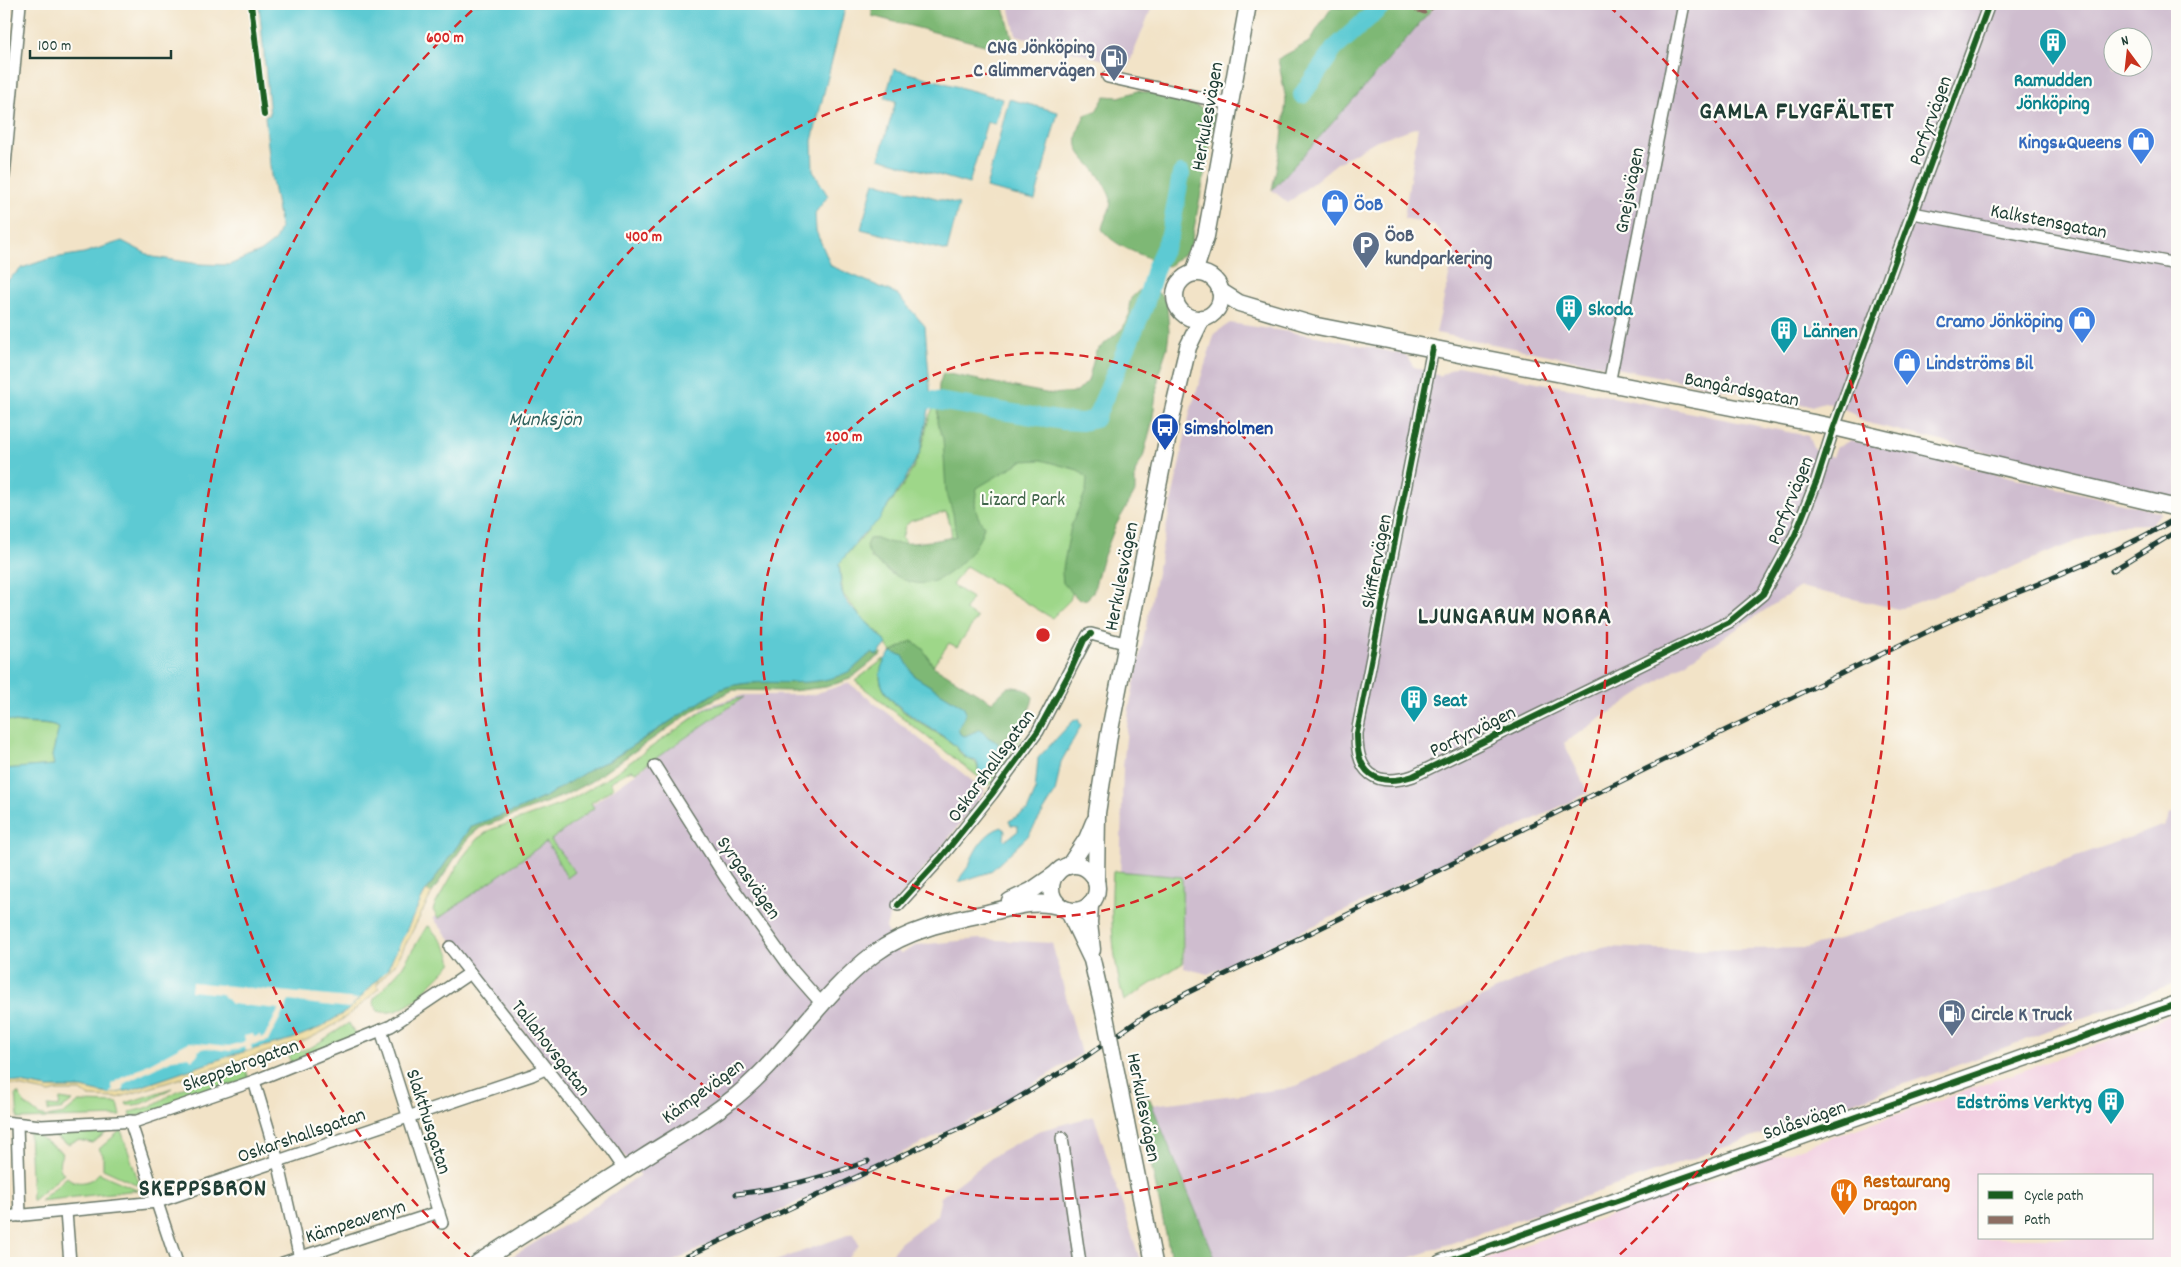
<svg xmlns="http://www.w3.org/2000/svg" width="2181" height="1267" viewBox="0 0 2181 1267" font-family="Dekko,sans-serif">
	<style>
		.built { fill: #f2cfe1; fill-rule: evenodd }
		.industrial { fill: #cfbdcf; fill-rule: evenodd }
		.green { fill: #9ed789; stroke: #5e8a5e; fill-rule: evenodd }
		.forest { fill: #7eb875; stroke: #4e7a54 }
		.sand { fill: #eeda9e; stroke: #868c69 }
		.water { fill: #5dcad3; stroke: #3e8484 }
		.pier { fill: #f2e3c7 }
		.lines { fill: none; stroke-linecap: round; stroke-linejoin: round }
		.river { stroke: #5dcad3; stroke-width: 18 }
		.street-casing { stroke: #697767; stroke-width: 14 }
		.secondary-casing { stroke: #697767; stroke-width: 19 }
		.street { stroke: #fff; stroke-width: 11 }
		.secondary { stroke: #fff; stroke-width: 16 }
		.rail-casing { stroke: #1f3d34; stroke-width: 5 }
		.rail { stroke: #fdfcf7; stroke-width: 3; stroke-dasharray: 9; stroke-linecap: butt }
		.secondary-bridge-casing { stroke: #697767; stroke-width: 19; stroke-linecap: butt }
		.secondary-bridge { stroke: #fff; stroke-width: 16 }
		.quiet { stroke: #8d6e63; stroke-width: 5; stroke-dasharray: 10 5; stroke-linecap: butt }
		.cycleway-casing { stroke: #fdfcf7; stroke-width: 9 }
		.cycleway { stroke: #1b5e20; stroke-width: 6 }
		.ring { fill: none; stroke: #d62828; stroke-width: 2.5; stroke-dasharray: 9 6 }
		.labels { text-anchor: middle; stroke-width: 4.5; stroke-linejoin: round; paint-order: stroke }
		.service-label { font-size: 20px; font-weight: bold; fill: #4e5e75; stroke: #fdfcf7; text-anchor: start }
		.culture-label { font-size: 20px; font-weight: bold; fill: #0d838f; stroke: #fdfcf7; text-anchor: start }
		.street-label { font-size: 20px; fill: #1f3d34; stroke: #fdfcf7 }
		.shop-label { font-size: 20px; font-weight: bold; fill: #366cbe; stroke: #fdfcf7; text-anchor: end }
		.transit-label { font-size: 20px; font-weight: bold; fill: #164399; stroke: #fdfcf7; text-anchor: start }
		.park-label { font-size: 20px; fill: #3f6449; stroke: #fdfcf7 }
		.food-label { font-size: 20px; font-weight: bold; fill: #c56008; stroke: #fdfcf7; text-anchor: start }
		.water-label { font-size: 21px; font-style: italic; fill: #2e605c; stroke: #fdfcf7 }
		.district-label { font-size: 25px; font-weight: bold; letter-spacing: 1px; fill: #1f3d34; stroke: #fdfcf7 }
		.centre { fill: #d62828; stroke: #fdfcf7; stroke-width: 2.5 }
		.ring-label { font-size: 15px; text-anchor: middle; font-weight: bold; fill: #d62828; stroke: #fdfcf7; stroke-width: 4.5; stroke-linejoin: round; paint-order: stroke }
	</style>
	<rect width="100%" height="100%" fill="#fdfcf7"/>
	<filter id="ink" filterUnits="userSpaceOnUse"><feTurbulence type="fractalNoise" baseFrequency=".02" numOctaves="2"/><feDisplacementMap in="SourceGraphic" scale="10" xChannelSelector="R" yChannelSelector="G"/><feConvolveMatrix kernelMatrix="1 2 1 2 8 2 1 2 1" color-interpolation-filters="sRGB"/></filter>
	<filter id="wash" filterUnits="userSpaceOnUse"><feTurbulence type="fractalNoise" baseFrequency=".0096" numOctaves="4" result="noise"/><feDisplacementMap in="SourceGraphic" scale="20" xChannelSelector="R" yChannelSelector="G"/><feGaussianBlur stdDeviation="1.12" result="paint"/><feColorMatrix in="noise" values="0 0 0 0 0 0 0 0 0 0 0 0 0 0 0 0 0 1.4 0 .05"/><feComposite in="paint" operator="in"/></filter>
	<g filter="url(#wash)">
		<rect width="100%" height="100%" fill="#f2e3c7"/>
		<path class="built" d="M2177,1012V1262L2174,1263H1473L2127,1034ZM1980,1176H2152V1238H1980Z"/>
		<g class="industrial">
			<path d="M1011,4H1153L1128,67L1016,35L1010,10Z"/>
			<path d="M1437,4H2177V499L1864,422L1851,412L1825,402L1811,406L1436,333L1455,250L1434,225L1404,218L1418,127L1377,140L1336,164L1288,203L1272,190ZM2114,38H2144V68H2114Z"/>
			<path d="M1230,323L1316,336L1406,355L1414,367L1440,376L1458,366L1808,436L1813,448L1833,457L1836,448L1851,440L2161,512L2152,524L2117,525L2003,571L1898,609L1800,587L1564,743L1588,793L1328,919L1208,974L1184,968L1181,878L1120,880L1123,767L1129,709L1190,412L1215,333Z"/>
			<path d="M849,683L985,791L936,855L892,906L886,928L900,954L917,945L979,939L1052,943L1081,1054L992,1110L670,1263H501L586,1212L640,1175L433,918L653,761L647,752L707,706L743,695H811Z"/>
			<path d="M2177,811V983L1942,1071L1395,1263H1217L1152,1105L1292,1088L1563,958L1607,947L1684,950L1806,948L1849,936L2165,825L2170,814Z"/>
			<path d="M1094,1116L1141,1263H884L900,1243L937,1215L941,1197L998,1153L1038,1131Z"/>
			<path d="M853,1233L859,1245L843,1263H770Z"/>
		</g>
		<g class="green">
			<path d="M933,408L938,409V424L1123,439L1070,600L1052,618L966,566L952,585L972,598L965,610L977,618L957,647L949,643L933,666L927,655L912,641L891,652L880,634L861,617L843,594L839,564C867,529 904,496 920,452C926,437 925,425 933,408ZM946,512C951,525 956,542 944,553C938,558 903,570 893,575L870,557L911,548L902,538L905,526L911,521Z"/>
			<path d="M884,659C883,665 880,672 880,678C883,707 930,727 950,742C956,745 958,752 963,756C974,764 976,757 979,774L998,753V743L1012,731L1022,737L990,786L855,681Z"/>
			<path d="M744,697L636,772L631,770L610,782L613,788L591,803L594,808L551,840L575,872L567,878L552,850L546,842L438,919L433,910L435,905L462,858L477,839L490,830L565,803L606,779L707,708Z"/>
			<path d="M4,717C12,727 44,721 59,728L52,756L54,765L4,769Z"/>
			<path d="M1116,871L1182,877L1183,963L1124,1001C1112,956 1110,918 1113,872Z"/>
			<path d="M427,926L430,927C437,937 453,951 451,964L422,993L421,997C407,1005 395,1016 378,1011L373,1003L374,999L401,969Z"/>
			<path d="M349,1023L356,1036L291,1063L288,1055L312,1047Z"/>
			<path d="M244,1064L249,1079L138,1116H131L130,1112L149,1107L203,1077Z"/>
			<path d="M172,1088C157,1096 144,1107 127,1105L126,1103Z"/>
			<path d="M18,1093L25,1104L39,1115L47,1117L64,1114L79,1102L118,1103L121,1116L18,1119L16,1094Z"/>
			<path d="M60,1099L73,1101L60,1110L48,1111V1106L59,1107Z"/>
			<path d="M113,1127L93,1143L78,1140L68,1144L44,1130Z"/>
			<path d="M29,1130L63,1153C59,1160 57,1167 64,1174L32,1201Z"/>
			<path d="M121,1130L140,1186L103,1169V1155L99,1149Z"/>
			<path d="M99,1173L138,1190L40,1201L67,1177C77,1186 91,1183 99,1173Z"/>
		</g>
		<g class="forest">
			<path d="M872,4H1003L1014,45L996,48L872,16Z"/>
			<path d="M1346,4H1436L1378,72L1272,190L1282,140L1286,100L1278,59L1309,42L1332,7L1343,8Z"/>
			<path d="M1138,91C1165,94 1193,102 1216,116L1190,249L1169,266L1163,265C1142,253 1116,249 1102,229C1104,217 1111,212 1111,200C1110,195 1107,190 1105,186C1089,153 1063,158 1085,115L1096,111L1105,96L1119,97Z"/>
			<path d="M1142,288L1153,289L1162,296L1167,304L1169,332L1167,348L1159,373L1152,423L1143,457L1135,472V492L1116,525L1101,563L1093,593L1087,599L1079,600L1063,583L1062,573L1071,526L1086,491L1087,478L1078,470L1041,460L1022,461L977,488C974,504 974,513 984,526C980,542 973,550 962,562C936,586 917,592 886,569C876,562 870,558 866,546L869,539C881,537 882,542 892,543C905,545 943,540 956,536L953,513L946,491L943,439L937,423L939,385L943,373L1051,394L1077,392L1088,381L1096,351L1123,328L1130,313L1129,306L1131,298Z"/>
			<path d="M912,641L923,649L933,666L992,702L1008,687C1020,687 1025,688 1033,697C1030,718 1013,730 998,743L986,736L981,729L965,736L960,734L958,729L964,716V707L914,676L903,656L891,652Z"/>
			<path d="M872,652L876,655L879,652L882,654L850,679L826,687L792,691L733,690L696,709L590,782L563,796L480,828L469,837L432,893L426,891L471,826L517,810L545,797L594,767L611,760L719,690C759,673 806,693 848,671C857,667 864,658 872,652Z"/>
			<path d="M1150,1099L1152,1105L1217,1263H1172L1139,1107L1142,1100Z"/>
		</g>
		<path class="sand" d="M426,891L432,893L396,963L377,984V986L379,988C357,1010 335,1027 306,1040L117,1098L89,1097L81,1091H57L50,1093L4,1083V1080L48,1088H82L108,1094L131,1090L232,1055L292,1039L319,1028L347,1011L387,970L413,913Z"/>
		<g class="water">
			<path d="M259,4H846L812,141L813,171L828,196L815,213L816,231L831,266L897,294L925,326L931,400L920,452L905,480L878,521L862,535L839,564C840,573 840,584 842,593C847,608 877,629 887,644L877,655L872,652C864,658 857,667 848,672C805,693 758,673 719,690L610,760L594,767L545,797L517,810L471,826L424,894L387,970L347,1011L319,1028L292,1039L232,1055L131,1090L108,1094L82,1088H48L4,1080V769L54,765L52,756L59,728C44,720 12,727 4,717V283L22,268L48,259L84,253L122,241L153,257L200,264L229,265L262,251L275,241L280,228L279,216L271,175L265,116L270,115Z"/>
			<path d="M894,69L1002,99L995,124L987,122L969,184L879,158L896,101L885,98Z"/>
			<path d="M1009,99L1058,112L1035,200L986,188Z"/>
			<path d="M874,182L959,204L947,251L861,229Z"/>
			<path d="M891,652L903,656L914,676L964,707L966,713L958,729L960,734L965,736L981,729L986,736L998,743V753L987,772L979,774L978,765L976,761C963,759 961,750 952,743C928,722 852,694 891,652Z"/>
			<path d="M1078,719L1081,726L1061,762L1055,793L1029,835L990,872L959,882C960,875 966,871 969,865C975,849 985,832 1002,827L1005,831L1004,838L1006,840L1018,831V826L1011,825L1009,821L1027,811L1035,792L1038,758L1073,721Z"/>
		</g>
		<path class="pier" d="M192,982L358,999L349,1008L289,1001L268,1041L251,1045L252,1050L246,1051L245,1047L230,1051L205,1048L198,1051L199,1053L192,1060L189,1057L174,1059L125,1083L123,1091L110,1094L113,1090L111,1084L189,1042L229,1046L243,1042L245,1040L244,1036L253,1034L254,1037L260,1035L261,1038L264,1037L279,1009L231,1004L222,994L191,991Z"/>
		<g class="lines">
			<g class="river">
				<path d="M1302,95L1334,49L1384,4"/>
				<path d="M931,400L1064,421L1082,422L1095,419L1132,335L1145,305L1155,269L1170,235L1181,174"/>
			</g>
		</g>
	</g>
	<g filter="url(#ink)">
		<g class="lines">
			<g class="street-casing">
				<g id="street">
					<path d="M1108,77L1230,104"/>
					<path d="M4,176L20,4"/>
					<path d="M1913,213L2177,264"/>
					<path d="M1433,348L1357,733C1356,773 1375,788 1413,776L1729,622L1763,594L1795,535L1817,480L1834,427L1989,4"/>
					<path d="M1609,384L1684,4"/>
					<path d="M655,766L726,878L793,971L822,1004"/>
					<path d="M898,905L940,859L992,794L1038,731L1088,635L1091,634L1128,644"/>
					<path d="M450,947L611,1151L624,1170"/>
					<path d="M381,1030L442,1223"/>
					<path d="M254,1081L278,1161L301,1263"/>
					<path d="M130,1121L177,1263"/>
					<path d="M4,1122L41,1126L137,1121L254,1081L391,1026L470,973"/>
					<path d="M17,1124L20,1216"/>
					<path d="M1062,1138L1080,1263"/>
					<path d="M66,1212L70,1263"/>
					<path d="M4,1217L157,1202L532,1075L545,1069"/>
					<path d="M283,1263L439,1212"/>
				</g>
			</g>
			<g class="secondary-casing">
				<g id="secondary">
					<path d="M1194,273L1206,236L1248,4"/>
					<circle cx="1198" cy="296" r="23"/>
					<path d="M1220,291L1239,303L1317,326L1834,427L2177,508"/>
					<circle cx="1074" cy="888" r="23"/>
					<path d="M1069,866L1087,839L1094,822"/>
					<path d="M1096,882L1097,813L1109,735L1172,415L1188,347L1202,318"/>
					<path d="M1010,901L1031,891L1057,873"/>
					<path d="M1090,904L1089,923L1092,950"/>
					<path d="M1068,910L1092,960L1105,1016"/>
					<path d="M1126,1122L1154,1263"/>
					<path d="M478,1263C533,1228 588,1193 643,1158C671,1140 700,1124 726,1104C783,1062 817,997 874,954C907,930 948,921 987,913C1011,908 1036,898 1061,907"/>
					<path d="M1441,1263L2177,1004"/>
				</g>
			</g>
			<use href="#street" class="street"/>
			<use href="#secondary" class="secondary"/>
			<g class="rail-casing">
				<g id="rail">
					<path d="M2112,571L2177,531"/>
					<path d="M736,1194C782,1189 824,1177 868,1161"/>
					<path d="M673,1263L991,1114L1075,1064L1149,1013L1189,992L1939,626C2019,590 2101,562 2177,518"/>
				</g>
			</g>
			<use href="#rail" class="rail"/>
			<g class="secondary-bridge-casing">
				<path id="secondary-bridge" d="M1105,1016L1126,1122"/>
			</g>
			<use href="#secondary-bridge" class="secondary-bridge"/>
			<path class="quiet" d="M1402,4L1424,12L1437,4"/>
			<g class="cycleway-casing">
				<g id="cycleway">
					<path d="M251,4L264,115"/>
					<path d="M1433,348L1357,733C1356,773 1375,788 1413,776L1729,622L1763,594L1795,535L1817,480L1834,427L1989,4"/>
					<path d="M898,905L940,859L992,794L1038,731L1070,672L1084,640L1091,634"/>
					<path d="M1441,1263L2177,1004"/>
				</g>
			</g>
			<use href="#cycleway" class="cycleway"/>
		</g>
	</g>
	<g class="ring">
		<circle cx="1043" cy="635" r="282"/>
		<circle cx="1043" cy="635" r="564"/>
		<path d="M471 1259A846 846 0 0 1 477 6M1609 6A846 846 0 0 1 1615 1259"/>
	</g>
	<defs>
		<g id="building-pin" transform="scale(1.4375)"><path d="M0 17L-7.5 6A9.5 9.5 0 1 1 7.5 6Z" fill="#0f9aa8" stroke="#fdfcf7"/><path d="M-4-6H4V6H1V3H-1V6H-4ZM-2.5-4.3h1.7v1.8h-1.7ZM.8-4.3h1.7v1.8H.8ZM-2.5-1h1.7V.8h-1.7ZM.8-1h1.7V.8H.8Z" fill="#fff"/></g>
		<g id="fuel-pin" transform="scale(1.4375)"><path d="M0 17L-7.5 6A9.5 9.5 0 1 1 7.5 6Z" fill="#5c6f8a" stroke="#fdfcf7"/><path d="M-5.5-6h7V0h2V4h1.3V-2.5L3-4.5l.8-.8L6-3V5H2.5V1h-1V6h-7ZM-4.2-4.7v3.2H.2V-4.7Z" fill="#fff"/></g>
		<g id="shop-pin" transform="scale(1.4375)"><path d="M0 17L-7.5 6A9.5 9.5 0 1 1 7.5 6Z" fill="#3f7fe0" stroke="#fdfcf7"/><path d="M-5-2.5h2.3a2.7 3.5 0 0 1 5.4 0H5L5.5 6h-11ZM-1.5-2.5h3a1.5 2.3 0 0 0-3 0Z" fill="#fff"/></g>
		<g id="parking-pin" transform="scale(1.4375)"><path d="M0 17L-7.5 6A9.5 9.5 0 1 1 7.5 6Z" fill="#5c6f8a" stroke="#fdfcf7"/><path d="M-3.5-5.5H1a3.5 3.5 0 0 1 0 7H-1V5.5H-3.5ZM-1-3.4V-.6H.8a1.4 1.4 0 0 0 0-2.8Z" fill="#fff"/></g>
		<g id="bus-pin" transform="scale(1.4375)"><path d="M0 17L-7.5 6A9.5 9.5 0 1 1 7.5 6Z" fill="#1a4fb4" stroke="#fdfcf7"/><path d="M-5-6H5V4H4V6H2V4H-2V6H-4V4H-5ZM-3.5-4V0h7V-4ZM-3.5 1.2v1.5H-2V1.2ZM2 1.2v1.5H3.5V1.2Z" fill="#fff"/></g>
		<g id="restaurant-pin" transform="scale(1.4375)"><path d="M0 17L-7.5 6A9.5 9.5 0 1 1 7.5 6Z" fill="#e8710a" stroke="#fdfcf7"/><path d="M-5-6h1v4h1v-4h1v4h1v-4h1v5L-1.5 .5V6h-2V.5L-5-1ZM5-6V6H3V1.5H1.5Q1.5-4 5-6Z" fill="#fff"/></g>
	</defs>
	<g fill-rule="evenodd">
		<use href="#building-pin" x="2053" y="42"/>
		<use href="#fuel-pin" x="1114" y="58"/>
		<use href="#shop-pin" x="2141" y="141"/>
		<use href="#shop-pin" x="1335" y="203"/>
		<use href="#parking-pin" x="1366" y="245"/>
		<use href="#building-pin" x="1569" y="308"/>
		<use href="#shop-pin" x="2082" y="320"/>
		<use href="#building-pin" x="1784" y="330"/>
		<use href="#shop-pin" x="1907" y="362"/>
		<use href="#bus-pin" x="1165" y="427"/>
		<use href="#building-pin" x="1414" y="699"/>
		<use href="#fuel-pin" x="1952" y="1013"/>
		<use href="#building-pin" x="2111" y="1101"/>
		<use href="#restaurant-pin" x="1844" y="1192"/>
	</g>
	<g class="labels">
		<g class="service-label">
			<text x="1095" y="53" text-anchor="end">CNG Jönköping<tspan x="1095" dy="23">C Glimmervägen</tspan></text>
			<text x="1385" y="241">ÖoB<tspan x="1385" dy="23">kundparkering</tspan></text>
			<text x="1971" y="1020">Circle K Truck</text>
		</g>
		<g class="culture-label">
			<text x="2053" y="86" text-anchor="middle">Ramudden<tspan x="2053" dy="23">Jönköping</tspan></text>
			<text x="1588" y="315">Skoda</text>
			<text x="1803" y="337">Lännen</text>
			<text x="1433" y="706">Seat</text>
			<text x="2092" y="1108" text-anchor="end">Edströms Verktyg</text>
		</g>
		<g class="street-label">
			<text transform="translate(1206 116) rotate(-80)" y="7">Herkulesvägen</text>
			<text transform="translate(1929 120) rotate(-70)" y="7">Porfyrvägen</text>
			<text transform="translate(1628 190) rotate(-79)" y="7">Gnejsvägen</text>
			<text transform="translate(2049 220) rotate(11)" y="7">Kalkstensgatan</text>
			<text transform="translate(1742 388) rotate(11)" y="7">Bangårdsgatan</text>
			<text transform="translate(1789 500) rotate(-68)" y="7">Porfyrvägen</text>
			<text transform="translate(1375 561) rotate(-79)" y="7">Skiffervägen</text>
			<text transform="translate(1120 576) rotate(-79)" y="7">Herkulesvägen</text>
			<text transform="translate(1472 730) rotate(-26)" y="7">Porfyrvägen</text>
			<text transform="translate(990 765) rotate(-54)" y="7">Oskarshallsgatan</text>
			<text transform="translate(750 877) rotate(55)" y="7">Syrgasvägen</text>
			<text transform="translate(552 1047) rotate(52)" y="7">Tallahovsgatan</text>
			<text transform="translate(240 1064) rotate(-20)" y="7">Skeppsbrogatan</text>
			<text transform="translate(702 1090) rotate(-36)" y="7">Kämpevägen</text>
			<text transform="translate(1145 1107) rotate(79)" y="7">Herkulesvägen</text>
			<text transform="translate(1804 1119) rotate(-19)" y="7">Solåsvägen</text>
			<text transform="translate(430 1121) rotate(72)" y="7">Slakthusgatan</text>
			<text transform="translate(301 1134) rotate(-19)" y="7">Oskarshallsgatan</text>
			<text transform="translate(355 1220) rotate(-18)" y="7">Kämpeavenyn</text>
		</g>
		<g class="shop-label">
			<text x="2122" y="148">Kings&amp;Queens</text>
			<text x="1354" y="210" text-anchor="start">ÖoB</text>
			<text x="2063" y="327">Cramo Jönköping</text>
			<text x="1926" y="369" text-anchor="start">Lindströms Bil</text>
		</g>
		<g class="transit-label">
			<text x="1184" y="434">Simsholmen</text>
		</g>
		<g class="park-label">
			<text x="1023" y="505">Lizard Park</text>
		</g>
		<g class="food-label">
			<text x="1863" y="1187">Restaurang<tspan x="1863" dy="23">Dragon</tspan></text>
		</g>
		<g class="water-label">
			<text x="545" y="425">Munksjön</text>
		</g>
		<g class="district-label">
			<text x="1797" y="118">GAMLA FLYGFÄLTET</text>
			<text x="1515" y="623">LJUNGARUM NORRA</text>
			<text x="203" y="1195">SKEPPSBRON</text>
		</g>
	</g>
	<circle cx="1043" cy="635" r="8" class="centre"/>
	<g class="ring-label">
		<text x="445" y="42">600 m</text>
		<text x="644" y="241">400 m</text>
		<text x="844" y="441">200 m</text>
	</g>
	<rect width="2181" height="1267" fill="none" stroke="#fdfcf7" stroke-width="20"/>
	<rect x="1978" y="1174" width="175" height="65" fill="#fdfcf7" stroke="#a4b0a9"/>
	<rect x="1988" y="1191" width="25" height="8" fill="#1b5e20" stroke="#a4b0a9"/>
	<text x="2024" y="1200" font-size="15" fill="#1f3d34">Cycle path</text>
	<rect x="1988" y="1216" width="25" height="8" fill="#8d6e63" stroke="#a4b0a9"/>
	<text x="2024" y="1224" font-size="15" fill="#1f3d34">Path</text>
	<g transform="translate(2128 52) rotate(345)"><circle r="24" fill="#fdfcf7" stroke="#a4b0a9"/>
	<path d="M0-4L9 19L0 12L-9 19Z" fill="#c8321e"/>
	<text y="-8" font-size="14" font-weight="bold" text-anchor="middle" fill="#1f3d34">N</text>
	</g>
	<path d="M30 50v8h141v-8" fill="none" stroke="#1f3d34" stroke-width="2.5"/>
	<text x="38" y="50" font-size="15" fill="#1f3d34" stroke="#fdfcf7" stroke-width="4" paint-order="stroke">100 m</text>
</svg>
